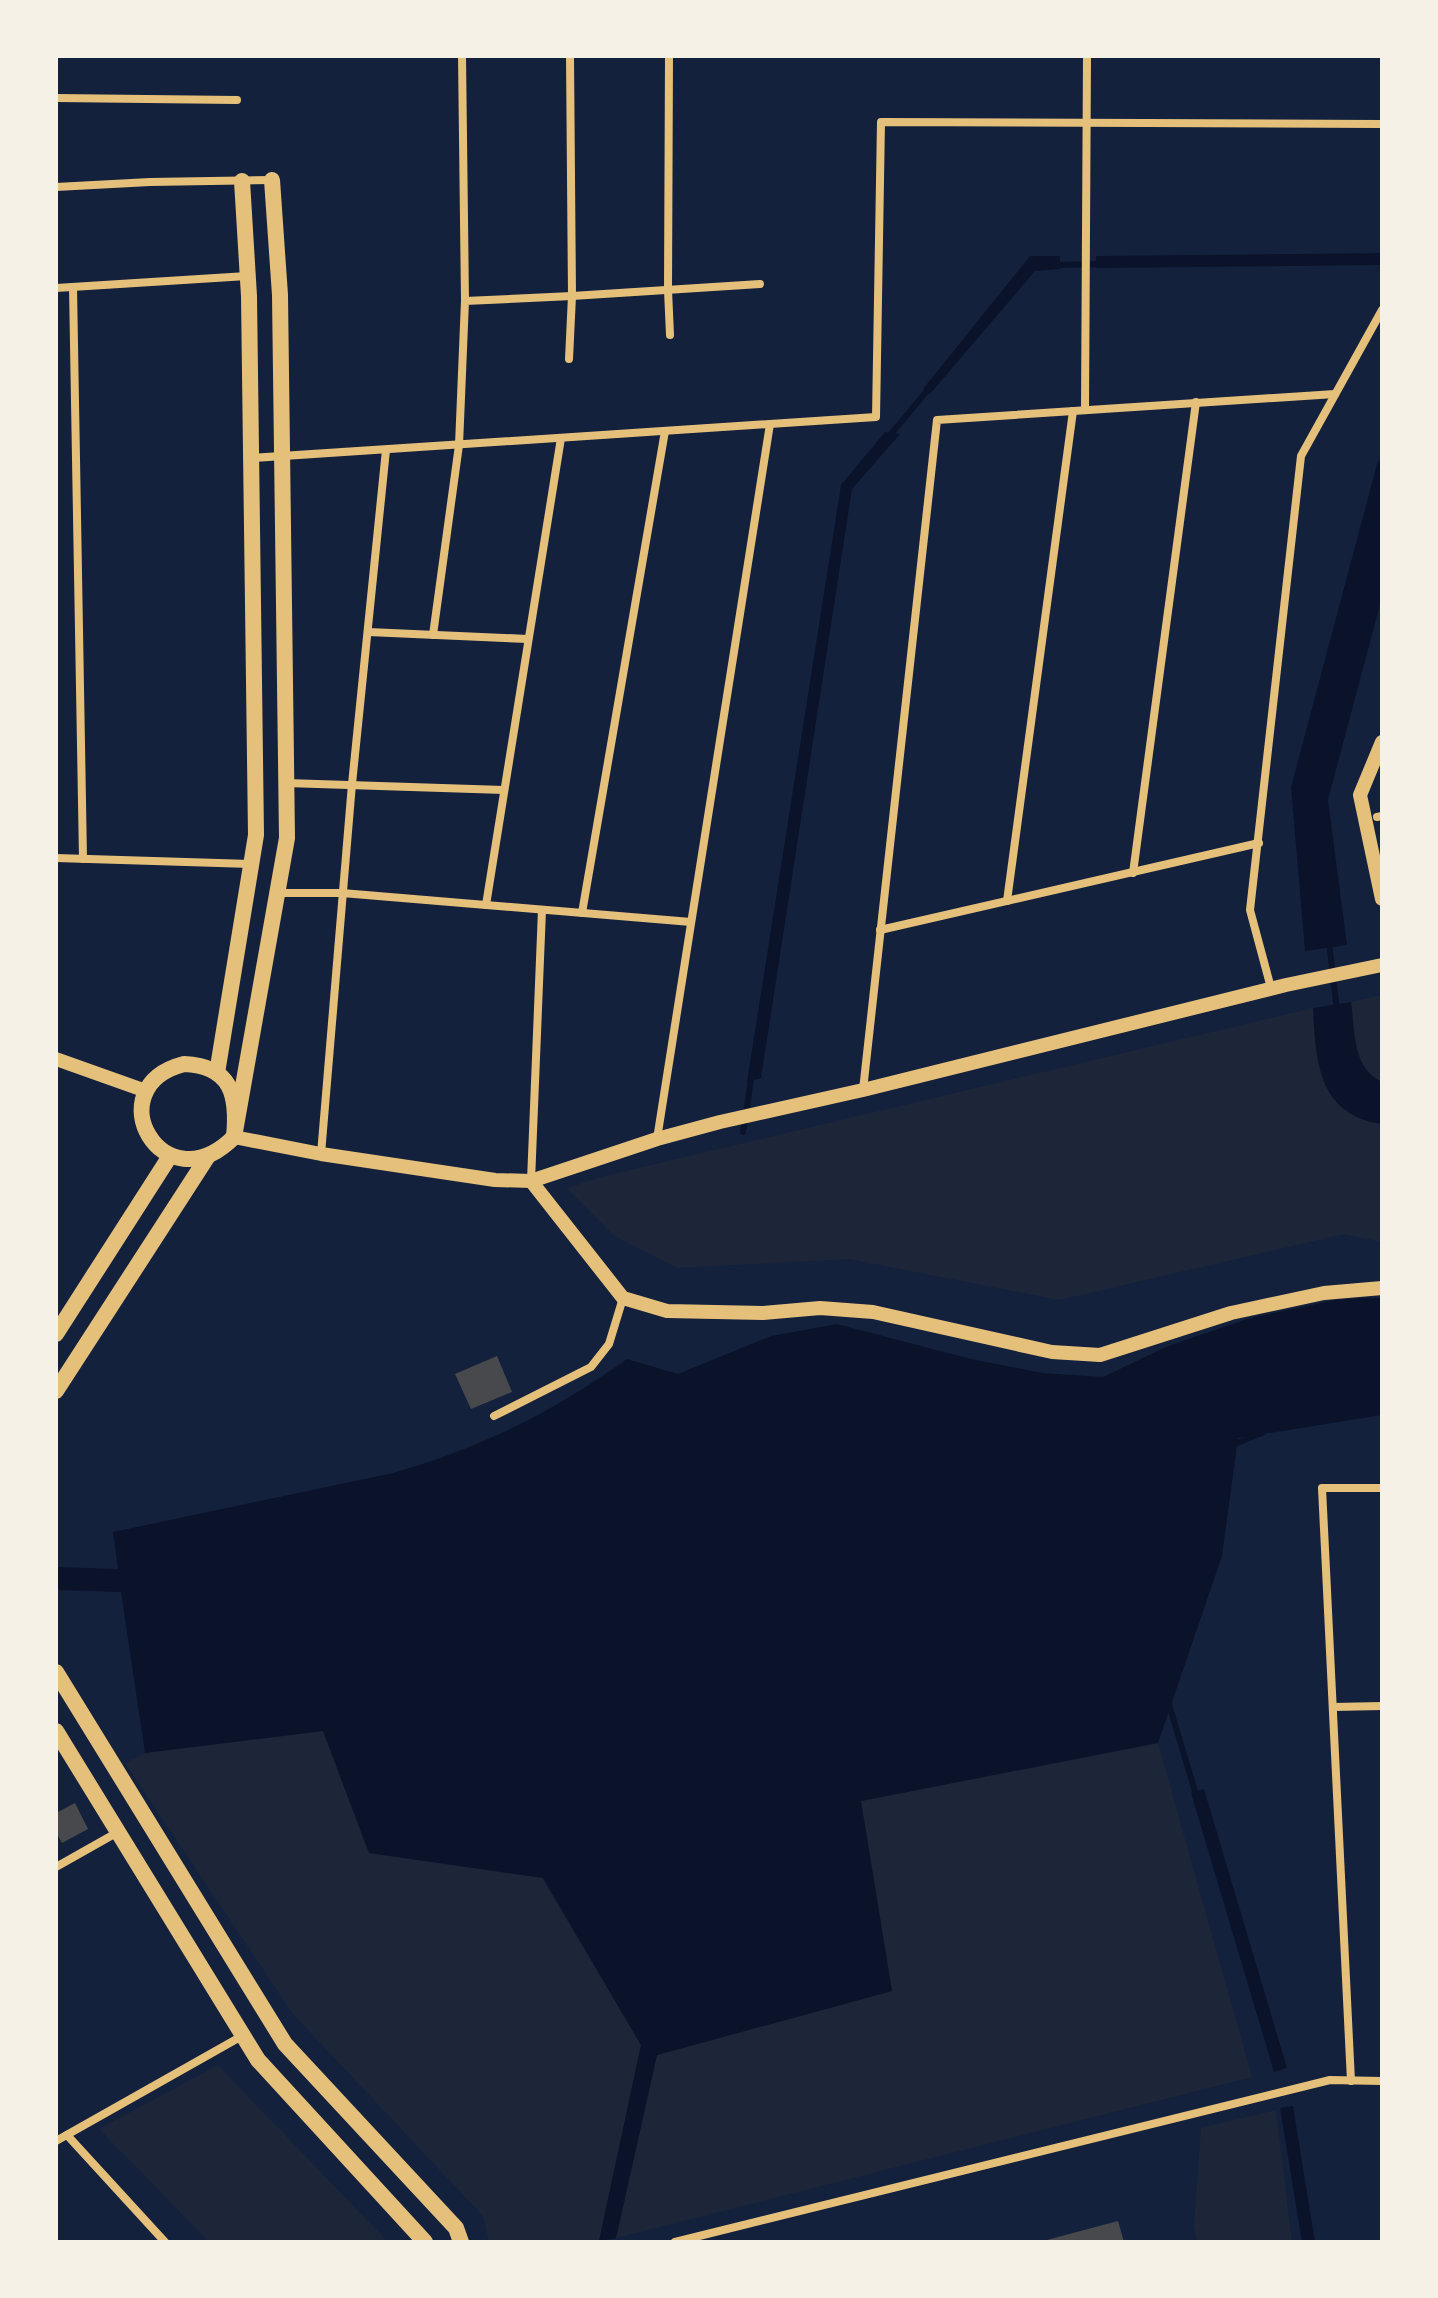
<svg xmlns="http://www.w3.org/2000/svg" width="1438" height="2298" viewBox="0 0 1438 2298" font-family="'Golos Text',sans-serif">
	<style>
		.green { fill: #1d2539 }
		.water { fill: #0b132b }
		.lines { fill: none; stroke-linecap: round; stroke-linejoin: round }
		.stream { stroke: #0b132b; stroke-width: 6 }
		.building { fill: #48494c }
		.minor { stroke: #e5c07b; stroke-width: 8 }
		.tertiary { stroke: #e5c07b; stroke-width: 14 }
		.secondary { stroke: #e5c07b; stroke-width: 16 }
	</style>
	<rect width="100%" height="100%" fill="#14213d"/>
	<g class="green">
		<path d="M1382,995V1082C1352,1068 1355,1031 1351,1002Z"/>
		<path d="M1313,1008C1316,1063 1317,1113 1382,1124V1242L1344,1234L1059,1300L849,1259L677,1268L613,1235L567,1188L601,1177Z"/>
		<path d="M323,1731L369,1853L542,1878L641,2045L599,2241L489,2242L483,2216L293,2014L125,1763L145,1753Z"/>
		<path d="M1158,1743L1252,2077L616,2238L657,2055L892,1991L861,1801Z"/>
		<path d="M218,2065L388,2242H209L99,2129Z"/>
		<path d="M1276,2110L1292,2242H1197L1194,2226L1201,2128Z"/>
	</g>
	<g class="water">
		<path d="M1382,253V265L1096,268V256Z"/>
		<path d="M1030,256H1060V269L1035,271L930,394L923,389Z"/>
		<path d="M885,432L900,434L852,489L761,1078L747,1082L841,485Z"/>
		<path d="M1382,455V597L1328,800L1347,945L1305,951L1291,787L1377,464Z"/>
		<path d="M1351,1002C1355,1031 1352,1068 1382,1082V1124C1318,1115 1316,1061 1313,1008Z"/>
		<path d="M1363,1298H1382V1415L1238,1438L1222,1556L1158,1743L861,1801L892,1991L657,2055L616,2238L599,2241L641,2045L543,1878L369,1853L323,1731L145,1753L121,1592L56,1590V1567L118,1569L113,1532L393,1473C481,1448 553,1412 627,1359L678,1374L771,1336L837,1324L971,1359L1042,1373L1103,1377L1168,1346L1250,1318L1334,1300Z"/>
		<path d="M1204,1789L1287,2068L1274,2072L1191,1793Z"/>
		<path d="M1293,2106L1315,2242H1302L1280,2108Z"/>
	</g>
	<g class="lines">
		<g class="stream">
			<path d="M1054,265L1103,264"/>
			<path d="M887,439L931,386"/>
			<path d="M1329,942L1337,1010"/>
			<path d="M743,1132L752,1073"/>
			<path d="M1232,1445L1262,1433"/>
			<path d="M1168,1701L1197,1798"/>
		</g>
	</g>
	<g class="building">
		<path d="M497,1356L512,1392L471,1409L455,1374Z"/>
		<path d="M75,1803L88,1829L62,1843L56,1832V1813Z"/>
		<path d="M1118,2221L1124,2242H1043V2241Z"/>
	</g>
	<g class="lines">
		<g class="minor">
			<path d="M462,56L465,301"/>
			<path d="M669,56L668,290L670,335"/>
			<path d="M56,98L237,100"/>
			<path d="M56,187L150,182L272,180"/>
			<path d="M73,287L83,859"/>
			<path d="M56,288L247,276"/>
			<path d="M569,359L572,296L570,56"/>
			<path d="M1085,410L1087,56"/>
			<path d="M252,458L876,417L881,122L1382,124"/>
			<path d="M368,632L528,639"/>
			<path d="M433,635L459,445L465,301L572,296L760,284"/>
			<path d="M286,783L504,790"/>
			<path d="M1377,817L1382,816"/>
			<path d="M56,858L251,864"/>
			<path d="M1133,873L1196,402"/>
			<path d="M277,893H342L691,922"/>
			<path d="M1007,901L1073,411"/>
			<path d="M486,905L561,438"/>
			<path d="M582,913L665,431"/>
			<path d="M880,930L1259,843"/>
			<path d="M1271,988L1250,910L1301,456L1382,310"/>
			<path d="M863,1090L937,420L1335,394"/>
			<path d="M657,1139L770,424"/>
			<path d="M321,1154L352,784L386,450"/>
			<path d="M531,1181L542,910"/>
			<path d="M494,1416L591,1367L609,1344L623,1298"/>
			<path d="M1333,1707L1382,1706"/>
			<path d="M56,1867L118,1832"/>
			<path d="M1351,2081L1322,1488H1382"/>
			<path d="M67,2135L165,2242"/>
			<path d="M56,2141L242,2036"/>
			<path d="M675,2242L1330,2080L1382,2081"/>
		</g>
		<g class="tertiary">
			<path d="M1382,742L1360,795L1382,899"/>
			<path d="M56,1059L146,1091"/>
			<path d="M234,1137L321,1154L495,1180L531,1181L623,1298L667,1311L763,1313L820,1308L873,1312L1052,1352L1100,1355L1231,1313L1324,1293L1382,1288"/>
			<path d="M531,1181L657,1139L720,1122L863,1090L1286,985L1382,965"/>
		</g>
		<g class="secondary">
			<path d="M184,1064C232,1066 238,1096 234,1137C163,1208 95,1087 184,1064Z"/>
			<path d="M217,1073L256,835L249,296L242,181"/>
			<path d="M234,1137L287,838L280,295L272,180"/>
			<path d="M56,1334L170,1156"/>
			<path d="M56,1391L208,1156"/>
			<path d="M56,1672L285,2044L456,2228L461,2242"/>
			<path d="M56,1731L258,2060L425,2242"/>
		</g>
	</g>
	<rect width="1438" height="2298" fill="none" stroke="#f6f1e7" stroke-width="116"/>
</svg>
